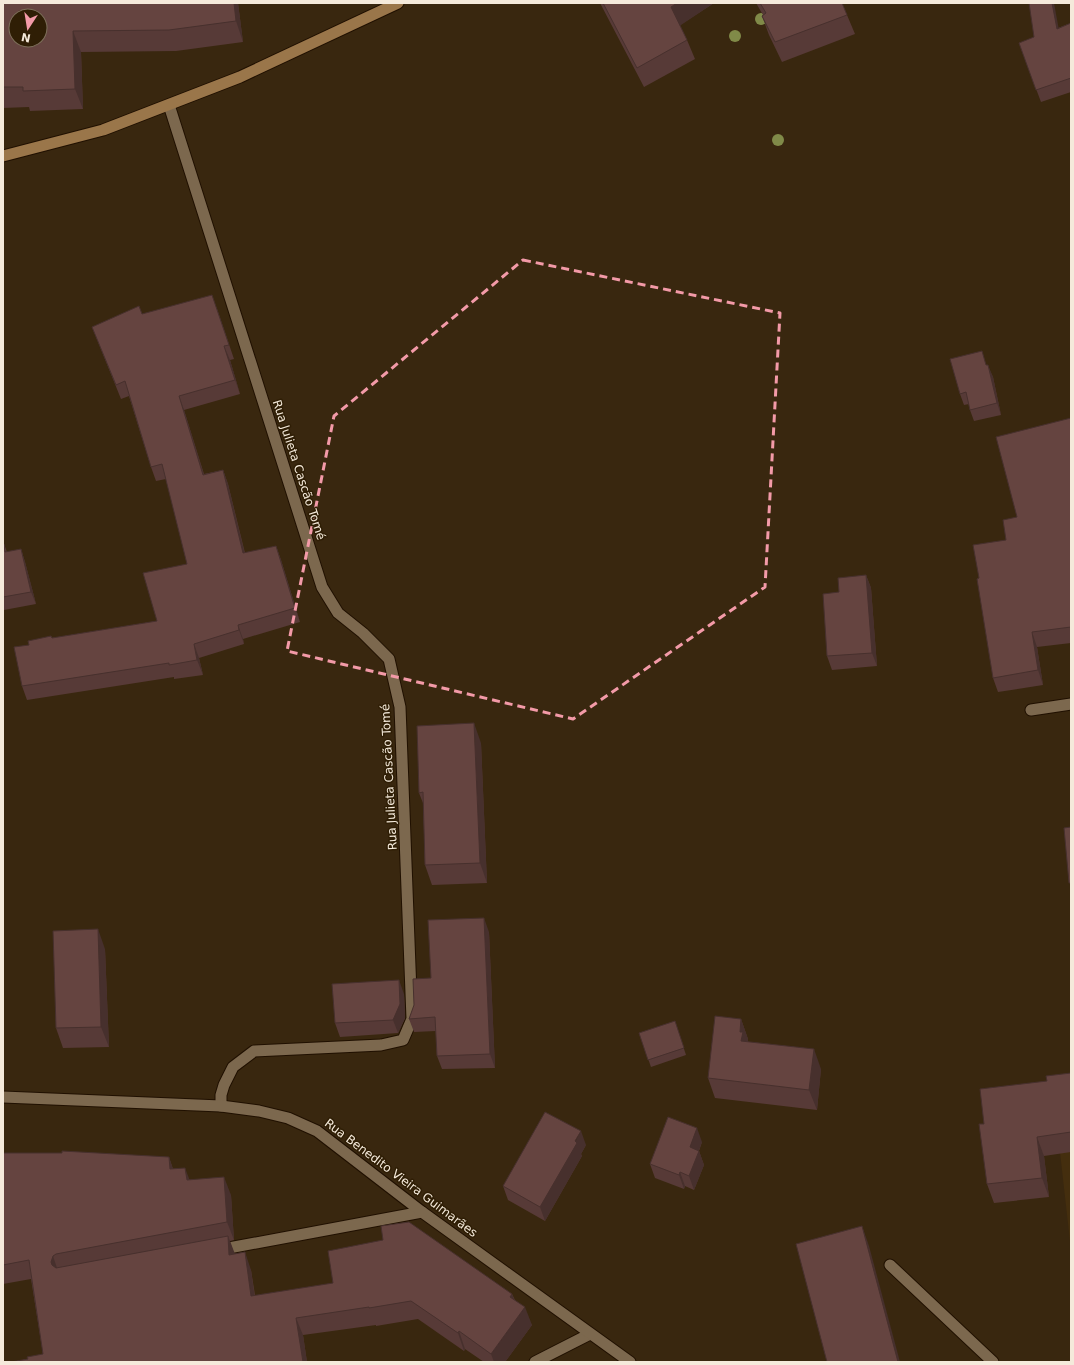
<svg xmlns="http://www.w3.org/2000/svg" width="1074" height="1365" viewBox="0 0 1074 1365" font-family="'DejaVu Sans',sans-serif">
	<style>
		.built { fill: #442e0e }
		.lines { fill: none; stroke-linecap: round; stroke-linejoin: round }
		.service-casing { stroke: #201000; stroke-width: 13 }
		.minor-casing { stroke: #201000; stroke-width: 13 }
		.tertiary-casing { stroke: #201000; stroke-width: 13 }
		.secondary-casing { stroke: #201000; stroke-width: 13 }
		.service { stroke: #7c684e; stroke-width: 11 }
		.minor { stroke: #7c684e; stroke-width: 11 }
		.tertiary { stroke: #7c684e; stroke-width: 11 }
		.secondary { stroke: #9a764a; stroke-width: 11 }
		.tree { fill: #808a48 }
		.wall { fill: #573a37 }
		.shaded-wall { fill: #47302d }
		.building { fill: #654440; stroke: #47302d; fill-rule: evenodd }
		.marked { fill: none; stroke: #f39aa8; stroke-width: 3; stroke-dasharray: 8 5; stroke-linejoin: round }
		.labels { text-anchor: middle; stroke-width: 3; stroke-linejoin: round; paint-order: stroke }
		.street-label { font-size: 12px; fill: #f5eadb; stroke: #2f1e05 }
	</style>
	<rect width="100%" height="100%" fill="#39270f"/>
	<path class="built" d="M1071,1106V1250L1055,1108Z"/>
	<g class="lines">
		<g class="service-casing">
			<path id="service" d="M890,1265L993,1362"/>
		</g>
		<g class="minor-casing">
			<g id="minor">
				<path d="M169,105L322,587L338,613L363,633L389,659L400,707L412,1019L403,1040L381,1045L254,1051L233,1067L224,1085L221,1095V1106"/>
				<path d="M1031,710L1071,704"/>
				<path d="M218,1250L422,1212"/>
				<path d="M535,1362L590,1334"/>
			</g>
		</g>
		<g class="tertiary-casing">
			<path id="tertiary" d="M3,1097L221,1106L259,1111L288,1118L317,1131L422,1212L630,1362"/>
		</g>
		<g class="secondary-casing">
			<path id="secondary" d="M3,156L103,130L240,77L398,3"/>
		</g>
		<use href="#service" class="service"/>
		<use href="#minor" class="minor"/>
		<use href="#tertiary" class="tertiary"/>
		<use href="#secondary" class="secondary"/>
	</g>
	<g class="tree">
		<circle cx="761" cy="19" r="6"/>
		<circle cx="735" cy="36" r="6"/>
		<circle cx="778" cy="140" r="6"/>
	</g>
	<g class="wall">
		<path d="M3,3H238L243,42L176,51L81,52L83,109L30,111L29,107L3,108Z"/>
		<path d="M600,3H714L680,25L687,40L695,59L644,87Z"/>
		<path d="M756,3H842L847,15L855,34L782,62L769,35L762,16L763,15Z"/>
		<path d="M1071,23V92L1041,102L1019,43Z"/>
		<path d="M217,309L234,359L230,360L240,394L184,410L204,474L223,470L228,484L245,553L276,546L281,560L300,622L243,639L244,644L199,658L203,675L174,679V677L27,700L22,686L29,645L52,638L157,621L187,564L166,479L156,481L151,467L129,396L121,399L92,327L142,314Z"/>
		<path d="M987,365L993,377L1001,415L974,421L970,410L969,404L964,405L960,394Z"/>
		<path d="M1071,418V643L1037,647L1043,685L998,692L993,678L979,578L1006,540L1017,517Z"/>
		<path d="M3,544H4L7,552L21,549L25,562L36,604L4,610V608H3Z"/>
		<path d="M866,575L871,588L877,666L832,670L827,656L839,592Z"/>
		<path d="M481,743L487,883L432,885L425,865L423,803L419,793Z"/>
		<path d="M489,932L495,1068L442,1069L437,1056L436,1031L414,1032L409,1019L431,978Z"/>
		<path d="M105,949L109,1047L63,1048L56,1028Z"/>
		<path d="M404,994L405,1018L398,1033L340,1037L335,1023Z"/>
		<path d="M741,1019L748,1039V1042L821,1069L817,1110L715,1098L708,1078Z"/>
		<path d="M675,1021L686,1055L651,1067L639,1033Z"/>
		<path d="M1071,1073V1152L1044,1156L1049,1197L994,1203L987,1184L984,1124L1047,1081Z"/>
		<path d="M702,1142L699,1151L704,1165L694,1190L685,1186L684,1189L655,1178L650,1164Z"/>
		<path d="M586,1145L581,1154L582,1156L545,1221L508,1200L503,1186Z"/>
		<path d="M3,1153L169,1157L173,1169L190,1180L231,1195L234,1240L230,1241L234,1254L251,1270L255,1295L512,1294L515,1300L532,1325L505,1362H484L465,1349L464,1351L418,1319L376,1326V1325L303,1335L307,1362H11L28,1359L43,1354L31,1279L3,1284Z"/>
	</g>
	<g class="shaded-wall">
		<path d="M234,3H238L243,42L236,21Z"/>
		<path d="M677,3H714L678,27L671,7Z"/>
		<path d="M1052,3H1054L1061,41L1057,29Z"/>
		<path d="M73,31L81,52L83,109L75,89Z"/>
		<path d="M224,346L230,360L240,394L235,380Z"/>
		<path d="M988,365L993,377L1001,415L997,403Z"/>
		<path d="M179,396L184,410L208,489L203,475Z"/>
		<path d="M223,470L228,484L248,567L243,553Z"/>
		<path d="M276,546L281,560L300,622L295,608Z"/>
		<path d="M21,549L25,562L36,604L31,592Z"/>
		<path d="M866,575L871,588L877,666L872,653Z"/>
		<path d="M238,625L243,639L244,644L239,630Z"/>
		<path d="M1032,632L1037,647L1043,685L1038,670Z"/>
		<path d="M194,644L199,658L203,675L197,660Z"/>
		<path d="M474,723L481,743L487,883L480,863Z"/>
		<path d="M484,918L489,932L495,1068L490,1054Z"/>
		<path d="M98,929L105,949L109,1047L101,1027Z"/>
		<path d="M399,980L404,994L405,1018L398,1033L393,1020Z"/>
		<path d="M741,1019L748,1039V1046L741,1041L740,1032Z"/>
		<path d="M814,1049L821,1069L817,1110L809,1090Z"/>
		<path d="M697,1128L702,1142L695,1161L690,1147Z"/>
		<path d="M581,1131L586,1145L581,1154L582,1156L545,1221L540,1207Z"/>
		<path d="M1037,1137L1044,1156L1049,1197L1042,1178Z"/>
		<path d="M699,1151L704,1165L694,1190L689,1176Z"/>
		<path d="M169,1157L175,1175L170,1169Z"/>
		<path d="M185,1168L192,1186L187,1180Z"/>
		<path d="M680,1172L685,1186L684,1189L679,1175Z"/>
		<path d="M224,1177L231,1195L234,1240L227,1222Z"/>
		<path d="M862,1226L869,1246L900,1362H898Z"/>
		<path d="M228,1236L235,1254L229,1255Z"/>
		<path d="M245,1252L251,1270L257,1314L251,1296Z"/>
		<path d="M53,1256L59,1274L57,1280L51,1262Z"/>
		<path d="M512,1294L519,1312L510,1297Z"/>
		<path d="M525,1307L532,1325L505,1362H494L491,1354Z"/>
		<path d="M296,1318L303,1335L307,1362H303Z"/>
		<path d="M459,1331L465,1349L464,1351L458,1333Z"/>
	</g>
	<g class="building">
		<path d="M3,3H234L236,21L169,30L73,31L75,89L23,91V87H3ZM16,16H40V40H16Z"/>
		<path d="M603,3H677L671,7L687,40L637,68Z"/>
		<path d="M760,3H842L847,15L775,42L762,16L766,13Z"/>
		<path d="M1029,3H1052L1057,29L1071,23V78L1036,90L1019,43L1034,37Z"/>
		<path d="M212,295L229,345L224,346L235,380L179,396L203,475L223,470L243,553L276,546L295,608L238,625L239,630L194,644L197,660L169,665V663L22,686L14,647L29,645L28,641L51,636L52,638L157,621L143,573L187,564L162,464L151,467L125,381L116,385L92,327L139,306L142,314Z"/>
		<path d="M982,351L986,365H988L997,403L970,410L966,392L960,394L950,359Z"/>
		<path d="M1071,418V627L1032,632L1038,670L993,678L977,579L979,578L973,545L1006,540L1003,520L1017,517L996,437Z"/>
		<path d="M3,544H4L5,552L21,549L31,592L3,597Z"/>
		<path d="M866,575L872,653L827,656L823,594L839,592L838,578Z"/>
		<path d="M474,723L480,863L425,865L423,792L419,793L417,726Z"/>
		<path d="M1071,827V883H1069L1064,828Z"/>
		<path d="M484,918L490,1054L437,1056L435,1017L409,1019L414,1005L413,979L431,978L428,920Z"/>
		<path d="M98,929L101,1027L56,1028L53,931Z"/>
		<path d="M399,980L400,1004L393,1020L335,1023L332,984Z"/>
		<path d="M715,1016L741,1019L740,1032H743L741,1041L814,1049L809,1090L708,1078Z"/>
		<path d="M675,1021L684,1048L648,1060L639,1033Z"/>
		<path d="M1071,1073V1132L1037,1137L1042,1178L987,1184L979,1124H984L980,1089L1047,1081L1046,1076Z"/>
		<path d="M545,1112L581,1131L575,1141L577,1143L540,1207L503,1186Z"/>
		<path d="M668,1117L697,1128L690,1147L699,1151L689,1176L680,1172L679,1175L650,1164Z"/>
		<path d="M62,1151L169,1157L170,1169L185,1168L187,1180L224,1177L227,1222L56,1254L53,1256L51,1262L52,1265L56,1268L228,1236L229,1255L245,1252L251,1296L333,1283L328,1251L383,1240L381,1226L409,1222L512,1294L510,1297L525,1307L491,1354L459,1331L458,1333L411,1301L369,1308V1307L296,1318L303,1362H11L28,1359L27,1357L43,1354L29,1260L3,1265V1153H62Z"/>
		<path d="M862,1226L898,1362H827L796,1244Z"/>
	</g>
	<path class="marked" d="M523,260L780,313L765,587L573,719L287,651L334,416Z"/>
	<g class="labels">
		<g class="street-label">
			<text transform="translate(299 470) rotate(72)" y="4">Rua Julieta Cascão Tomé</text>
			<text transform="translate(389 777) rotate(-93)" y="4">Rua Julieta Cascão Tomé</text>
			<text transform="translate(401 1178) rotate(37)" y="4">Rua Benedito Vieira Guimarães</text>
		</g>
	</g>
	<rect width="1074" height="1365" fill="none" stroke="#f5eadb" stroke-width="8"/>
	<g transform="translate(28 28) rotate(192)"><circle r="19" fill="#2f1e05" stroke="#7e705b"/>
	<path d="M0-3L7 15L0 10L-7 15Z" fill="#f39aa8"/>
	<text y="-6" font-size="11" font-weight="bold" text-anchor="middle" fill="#f5eadb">N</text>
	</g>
</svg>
